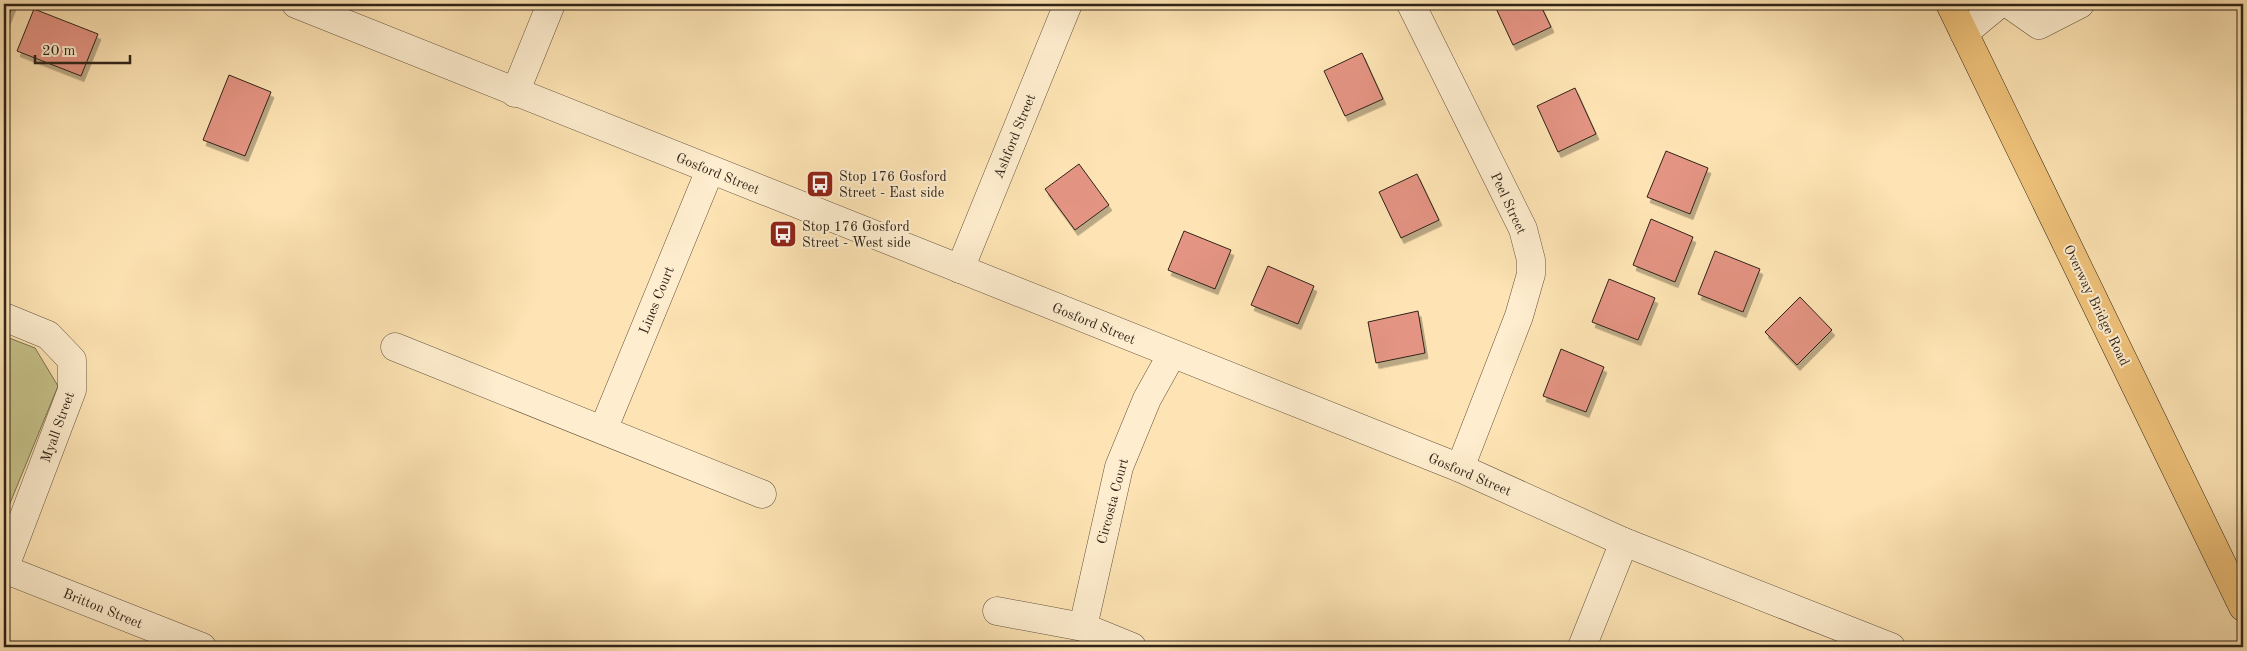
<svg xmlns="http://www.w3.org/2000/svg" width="2247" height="651" viewBox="0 0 2247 651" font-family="'Old Standard TT',serif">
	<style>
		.green { fill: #c6c289; stroke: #7a7250 }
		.building { fill: #e49483; stroke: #2f2317; filter: url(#shadow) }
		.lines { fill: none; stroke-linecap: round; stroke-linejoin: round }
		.minor-casing { stroke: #63533e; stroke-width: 29 }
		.major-casing { stroke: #2f2317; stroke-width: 29 }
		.minor { stroke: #feedce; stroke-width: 28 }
		.major { stroke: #efc27a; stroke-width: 28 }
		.labels { text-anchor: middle; stroke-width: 4; stroke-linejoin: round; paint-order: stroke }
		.street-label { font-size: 14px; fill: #2f2317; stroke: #feedce }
		.poi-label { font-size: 14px; fill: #2f2317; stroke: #feedce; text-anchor: start }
	</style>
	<defs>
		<filter id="shadow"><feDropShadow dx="3" dy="5.5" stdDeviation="0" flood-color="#0004"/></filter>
	</defs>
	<rect width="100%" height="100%" fill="#fee4b4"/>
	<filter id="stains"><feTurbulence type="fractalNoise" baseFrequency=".004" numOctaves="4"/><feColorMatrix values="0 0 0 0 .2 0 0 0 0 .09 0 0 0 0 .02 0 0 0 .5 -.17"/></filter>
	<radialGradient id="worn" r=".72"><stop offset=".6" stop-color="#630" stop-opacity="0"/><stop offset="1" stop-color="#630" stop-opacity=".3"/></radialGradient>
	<path class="green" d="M4,336L35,348L58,386L6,513H4Z"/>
	<g class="building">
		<path d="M4,4H13L4,27Z"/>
		<path d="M1494,4H1540L1551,27L1513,45Z"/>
		<path d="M34,9L98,34L81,76L17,51Z"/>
		<path d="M1362,53L1383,99L1345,116L1324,71Z"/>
		<path d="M229,75L271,92L245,156L203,140Z"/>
		<path d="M1575,88L1596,134L1558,152L1537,106Z"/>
		<path d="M1666,151L1708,168L1690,214L1647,197Z"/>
		<path d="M1079,164L1109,205L1075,230L1045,189Z"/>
		<path d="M1417,174L1439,220L1401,238L1379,192Z"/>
		<path d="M1651,219L1693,237L1675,282L1633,265Z"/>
		<path d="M1184,231L1231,250L1215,289L1168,270Z"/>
		<path d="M1715,251L1760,269L1743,312L1698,294Z"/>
		<path d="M1268,266L1314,286L1298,324L1251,305Z"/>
		<path d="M1609,279L1655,298L1638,340L1592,322Z"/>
		<path d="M1800,297L1832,330L1797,365L1765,332Z"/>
		<path d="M1418,311L1425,353L1376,363L1368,322Z"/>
		<path d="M1561,349L1604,367L1586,412L1543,396Z"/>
	</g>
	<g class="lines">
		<g class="minor-casing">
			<g id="minor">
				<path d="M296,4L1460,468L1624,542L1891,647"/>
				<path d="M1411,4L1523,229L1531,260V274L1519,316L1460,468"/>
				<path d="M2009,4L2039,25L2080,4"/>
				<path d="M1964,33L1999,4"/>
				<path d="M515,93L551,4"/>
				<path d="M960,269L1068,4"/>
				<path d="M4,317L48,335L72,360V390L4,569"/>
				<path d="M395,347L762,494"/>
				<path d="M603,430L710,170"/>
				<path d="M4,569L202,647"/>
				<path d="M997,611L1083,627L1132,647"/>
				<path d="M1083,627L1119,467L1147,399L1172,354"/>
				<path d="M1582,647L1624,542"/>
			</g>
		</g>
		<g class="major-casing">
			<path id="major" d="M1950,4L2243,607"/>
		</g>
		<use href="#minor" class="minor"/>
		<use href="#major" class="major"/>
	</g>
	<defs>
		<g id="bus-square" transform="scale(1.4375)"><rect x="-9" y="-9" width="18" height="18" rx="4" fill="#8f2418" stroke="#feedce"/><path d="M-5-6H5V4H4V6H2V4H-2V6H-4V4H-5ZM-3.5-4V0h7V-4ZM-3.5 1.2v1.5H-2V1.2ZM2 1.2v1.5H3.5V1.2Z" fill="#fff"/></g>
	</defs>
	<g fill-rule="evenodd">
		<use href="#bus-square" x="820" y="184"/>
		<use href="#bus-square" x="783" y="234"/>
	</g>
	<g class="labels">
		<g class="street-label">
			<text transform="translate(1014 136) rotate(-68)" y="5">Ashford Street</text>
			<text transform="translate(718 173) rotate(22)" y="5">Gosford Street</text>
			<text transform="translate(1509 203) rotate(65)" y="5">Peel Street</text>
			<text transform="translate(656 300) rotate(-68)" y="5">Lines Court</text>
			<text transform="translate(2097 305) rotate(64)" y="5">Overway Bridge Road</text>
			<text transform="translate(1094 323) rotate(22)" y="5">Gosford Street</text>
			<text transform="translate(57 427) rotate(-70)" y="5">Myall Street</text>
			<text transform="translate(1470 474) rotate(23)" y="5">Gosford Street</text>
			<text transform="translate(1112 501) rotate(-75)" y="5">Circosta Court</text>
			<text transform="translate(103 608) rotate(22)" y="5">Britton Street</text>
		</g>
		<g class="poi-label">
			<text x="839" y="181">Stop 176 Gosford<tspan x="839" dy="16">Street - East side</tspan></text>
			<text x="802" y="231">Stop 176 Gosford<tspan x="802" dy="16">Street - West side</tspan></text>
		</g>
	</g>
	<rect width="2247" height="651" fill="none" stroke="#fee4b4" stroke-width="20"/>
	<rect x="5" y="5" width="2237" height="641" fill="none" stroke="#2f2317" stroke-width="2.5"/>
	<rect x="10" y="10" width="2227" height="631" fill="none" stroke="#2f2317"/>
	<path d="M35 55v8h95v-8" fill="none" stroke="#2f2317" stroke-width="2.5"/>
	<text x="42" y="55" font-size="15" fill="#2f2317" stroke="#feedce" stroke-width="4" paint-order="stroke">20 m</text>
	<rect width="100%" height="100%" filter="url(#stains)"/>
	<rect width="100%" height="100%" fill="url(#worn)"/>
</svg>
